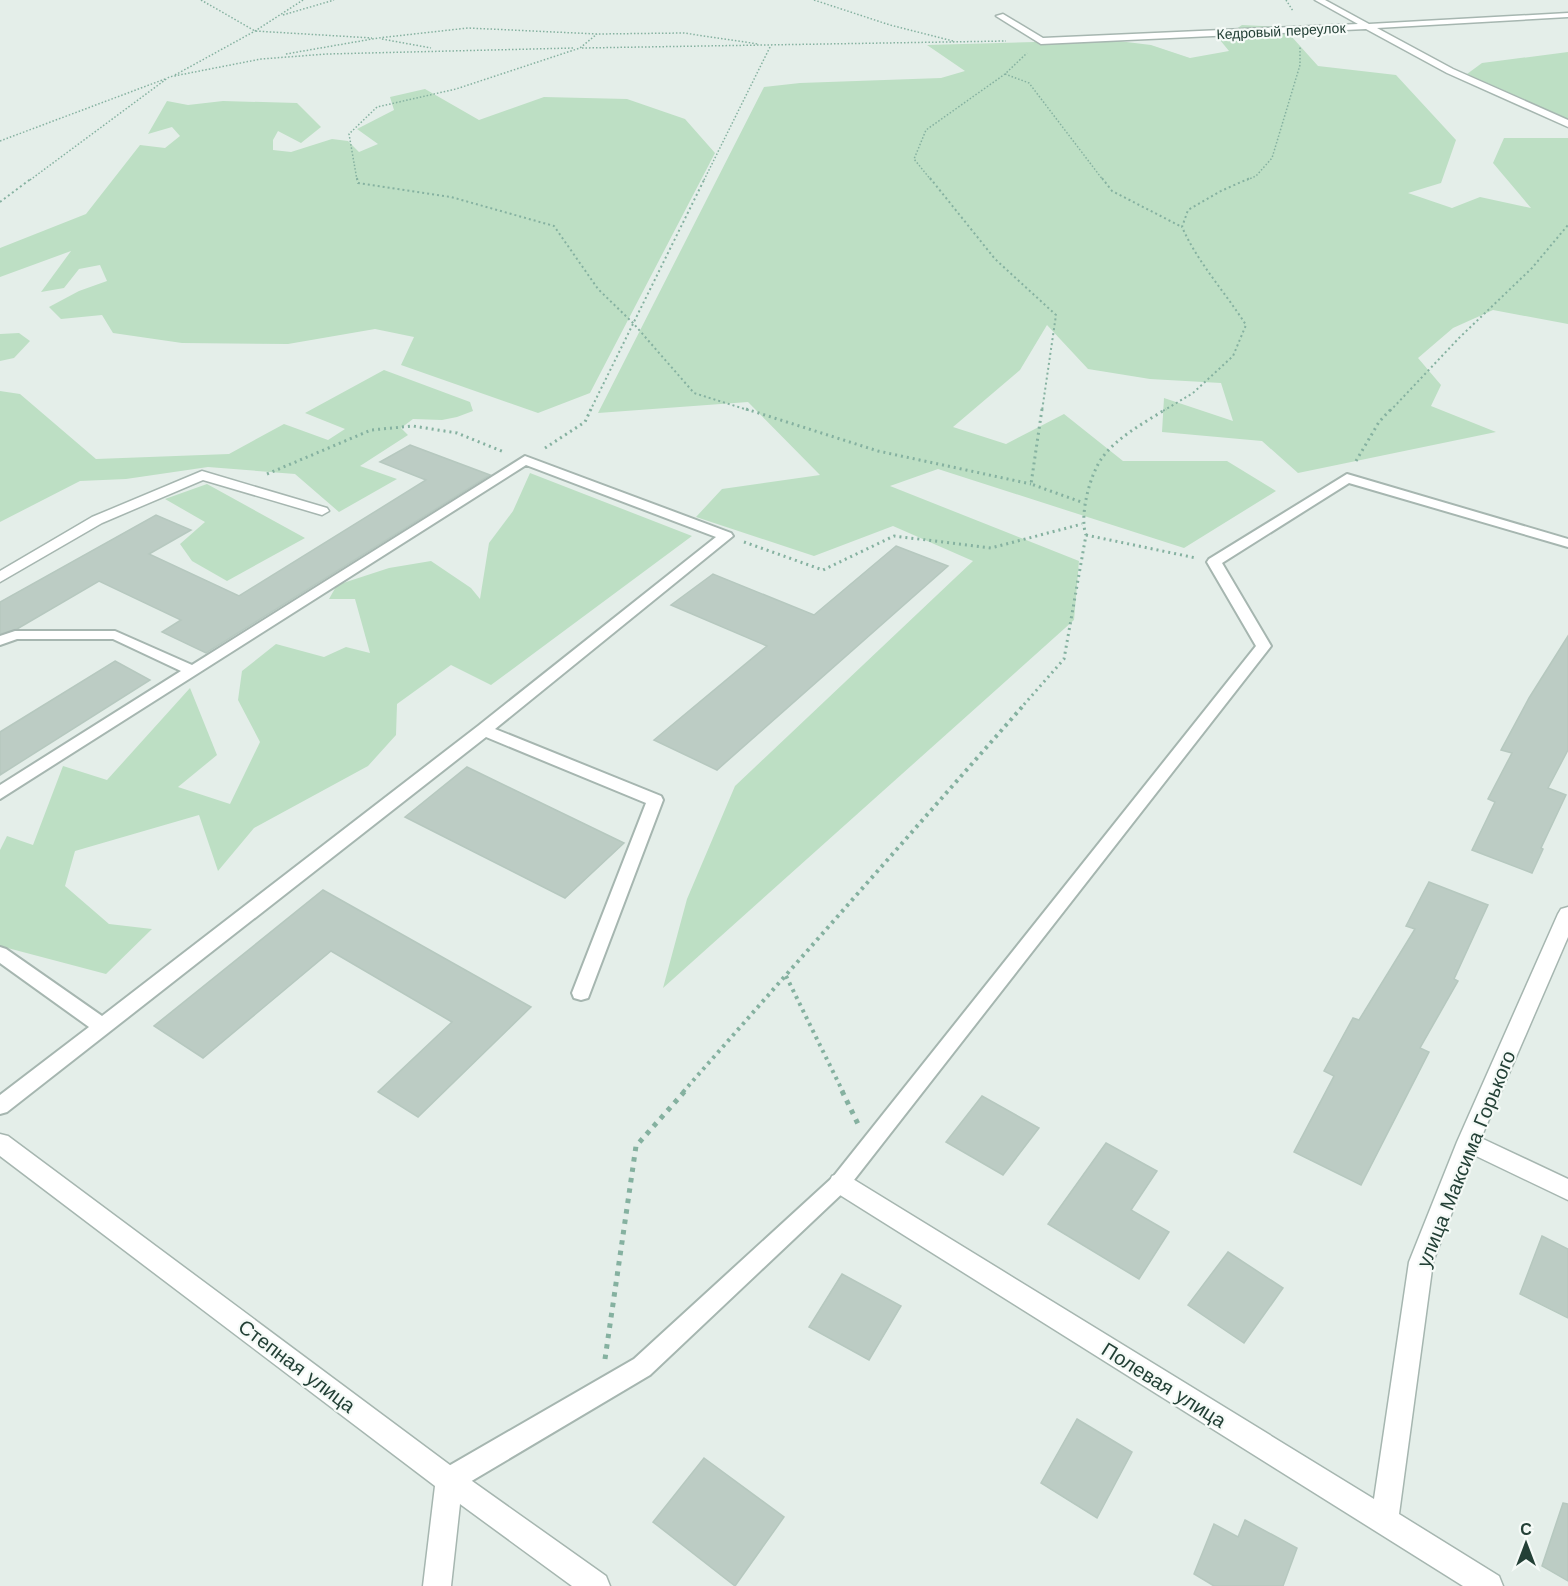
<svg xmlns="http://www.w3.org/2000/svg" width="1568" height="1586" viewBox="0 0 1568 1586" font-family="'Work Sans',sans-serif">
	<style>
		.green { fill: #bddfc4 }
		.building { fill: #bcccc4; stroke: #b6c8bf; stroke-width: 1.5 }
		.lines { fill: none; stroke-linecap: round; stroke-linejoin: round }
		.service-casing { stroke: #a6b6b0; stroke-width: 4 }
		.minor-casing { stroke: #a6b6b0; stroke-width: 3 }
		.path-far4 { stroke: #85b1a0; stroke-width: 1.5; stroke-dasharray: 1.5 2; stroke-linecap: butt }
		.path-far3 { stroke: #85b1a0; stroke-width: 2; stroke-dasharray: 2 3; stroke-linecap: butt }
		.path-far2 { stroke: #85b1a0; stroke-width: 3; stroke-dasharray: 2 4; stroke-linecap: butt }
		.path-far1 { stroke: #85b1a0; stroke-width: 4; stroke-dasharray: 3 4.5; stroke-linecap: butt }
		.path { stroke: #85b1a0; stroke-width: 5; stroke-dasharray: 4.5 6; stroke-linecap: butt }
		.service { fill: #fff; fill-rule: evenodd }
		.minor { fill: #fff; fill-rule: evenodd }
		.labels { text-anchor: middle; stroke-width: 4.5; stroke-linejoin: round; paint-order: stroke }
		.far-street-label { font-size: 14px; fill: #234036; stroke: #f5faf7 }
		.near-street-label { font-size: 20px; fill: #234036; stroke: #f5faf7 }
	</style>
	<rect width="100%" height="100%" fill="#e4eee9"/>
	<g class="green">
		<path d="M1242,25L1283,27L1318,66L1396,75L1456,140L1441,183L1408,193L1452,208L1480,197L1531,208L1493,163L1504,138H1568V324L1493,310L1453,328L1418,358L1441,385L1431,406L1496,432L1298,473L1262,441L1162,432L1164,398L1233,421L1221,383L1150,379L1088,369L1047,325L1020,370L953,427L1006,444L1064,414L1123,461H1227L1276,491L1184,548L938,469L890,486L1079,561L1074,620L663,988L687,899L735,786L973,561L893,526L814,556L696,517L722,489L820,475L748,402L598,413L764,87L800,83L941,78L965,71L927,45L1110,40L1151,45L1190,58L1229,51L1220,40Z"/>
		<path d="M1568,52V119L1467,74L1482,63Z"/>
		<path d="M425,89L479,120L544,97L627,99L685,119L715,153L590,393L538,413L401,365L414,337L375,329L288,344L182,343L113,333L102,315L61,319L49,307L79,291L107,281L100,265L79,269L64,288L41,292L71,251L0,277V248L86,214L140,145L165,148L180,136L172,127L148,134L167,101L188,105L223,101L297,103L321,127L301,143L278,131L273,140V150L291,152L332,139L348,141L359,152L378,144L357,129L394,110L390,97Z"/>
		<path d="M19,333L30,341L14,358L0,361V334Z"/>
		<path d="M384,370L470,402L473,411L457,417L442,420L413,419L401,428L408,435L360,466L397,479L339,512L295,474L208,467L126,479L80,481L0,522V391L20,394L96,459L229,454L284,424L328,440L345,429L305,413Z"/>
		<path d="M530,473L692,536L491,685L451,665L397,704L396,735L368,766L254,828L218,871L199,815L75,851L65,886L109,924L152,929L106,974L0,946V850L7,836L33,845L63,766L107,780L190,688L217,755L178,787L230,804L260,742L238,700L242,671L276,644L324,657L346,647L370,653L355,599H329L337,585L389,568L431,561L471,588L480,599L489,543L513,511Z"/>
		<path d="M207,484L305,538L227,581L192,561L180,544L205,522L165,499Z"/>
	</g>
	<g class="building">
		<path d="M410,445L490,475L206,653L162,632L181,620L99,581L17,629L0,634V602L156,515L191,530L149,554L239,596L426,480L380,462Z"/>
		<path d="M896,546L948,566L717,770L654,740L767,646L671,605L713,574L814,615Z"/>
		<path d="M1568,636V750L1548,788L1566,795L1541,848L1543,849L1532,873L1472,850L1495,802L1488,799L1512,753L1501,750L1529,698Z"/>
		<path d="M115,661L150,680L0,775V732Z"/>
		<path d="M467,767L624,843L565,898L405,817Z"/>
		<path d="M1429,882L1488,905L1454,979L1458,981L1420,1048L1429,1052L1361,1185L1294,1152L1334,1076L1324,1071L1353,1018L1359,1020L1415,929L1406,926Z"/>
		<path d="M323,890L531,1007L418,1117L378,1092L452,1022L331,951L203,1058L154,1026Z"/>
		<path d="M982,1096L1039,1128L1003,1175L946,1142Z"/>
		<path d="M1106,1143L1157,1171L1131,1210L1169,1232L1139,1279L1048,1224Z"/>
		<path d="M1542,1236L1568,1249V1318L1520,1294Z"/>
		<path d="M1228,1252L1283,1288L1244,1343L1188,1305Z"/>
		<path d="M842,1274L901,1306L869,1360L809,1327Z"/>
		<path d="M1077,1419L1132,1452L1097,1518L1041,1483Z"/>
		<path d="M704,1458L784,1517L735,1586L653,1522Z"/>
		<path d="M1563,1503L1568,1504V1581L1542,1566Z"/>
		<path d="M1245,1520L1297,1548L1283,1586H1214L1194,1574L1214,1524L1238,1537Z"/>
	</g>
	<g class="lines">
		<g class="service-casing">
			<g id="service">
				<path d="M525,456L731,533L733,536L495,729L661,796L663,800L588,998L581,1000L574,998L572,993L646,803L486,737L7,1112L0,1114V1095L89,1027L0,963V947L6,949L102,1016L478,726L716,537L526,465L0,799V785L181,671L113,639H17L0,645V636L15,631H115L192,665Z"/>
				<path d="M1347,474L1568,539V547L1349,483L1222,563L1271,646L847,1189L650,1375L458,1489L449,1492L440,1489L437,1480L440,1471L634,1359L833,1177L1256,646L1207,562L1209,559Z"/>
			</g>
		</g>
		<g class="minor-casing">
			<g id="minor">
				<path d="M1315,0H1325L1369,24L1568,13V17L1377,28L1453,69L1568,120V127L1447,73L1366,29L1041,44L996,16L1003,14L1043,38L1358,24Z"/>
				<path d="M202,471L327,508L329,511L322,515L203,480L102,523L0,582V571L92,517Z"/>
				<path d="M1568,907V937L1481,1138L1568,1179V1200L1474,1155L1433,1262L1399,1514L1499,1576L1503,1586H1463L832,1190L829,1183L832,1176L840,1173L848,1176L1374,1499L1409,1262L1457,1142L1558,914L1561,909Z"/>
				<path d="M0,1134L8,1136L458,1471L606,1576L610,1586H572L460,1504L451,1586H423L435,1486L0,1156Z"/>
			</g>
		</g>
		<g class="path-far4">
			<path d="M201,0L255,31L372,38"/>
			<path d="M814,0L890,25L953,41"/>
			<path d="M1286,0L1293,11"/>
			<path d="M283,15L334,0"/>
			<path d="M382,39L431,48"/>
			<path d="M582,48L1006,41"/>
			<path d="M286,54L378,38L468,28L597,34L684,33L758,44"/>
			<path d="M1005,74L1029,83L1103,180"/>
			<path d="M175,75L255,31L303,0"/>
			<path d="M0,141L165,79"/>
			<path d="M30,180L169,77L261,59L327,54L574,48"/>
			<path d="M357,180L349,134L377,107L456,89L580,48L597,34"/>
			<path d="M704,180L771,45"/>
			<path d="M931,180L914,159L926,130L1005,74L1027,53"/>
			<path d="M1247,180L1256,176L1272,158L1300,65V47"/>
		</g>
		<g class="path-far3">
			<path d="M357,178L358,183L451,197L554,226L598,289L633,323L694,393L751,411"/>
			<path d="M930,178L995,259L1056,315L1042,411"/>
			<path d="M1102,178L1112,191L1182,227"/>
			<path d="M0,202L32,178"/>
			<path d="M590,411L705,178"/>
			<path d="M1163,411L1193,393L1233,356L1246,325C1225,292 1198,263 1182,227L1188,210L1221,191L1250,178"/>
			<path d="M1390,411L1459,338L1532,268L1568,225"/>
		</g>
		<g class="path-far2">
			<path d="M746,409L878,451L1031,484"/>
			<path d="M1042,409L1031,484L1084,503"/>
			<path d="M545,448L585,422L591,409"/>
			<path d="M1356,461L1379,422L1391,409"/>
			<path d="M267,474L371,430L413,426L457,433L504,452"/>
			<path d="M1086,535L1196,558"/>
			<path d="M744,542L823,570L894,536L991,548L1082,524"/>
			<path d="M1020,709L1064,659L1086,535C1079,516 1090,474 1102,458C1117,437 1144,423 1166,409"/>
		</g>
		<g class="path-far1">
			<path d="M786,976L843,1092"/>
			<path d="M683,1092L1022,707"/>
		</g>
		<g class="path">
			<path d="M842,1091L858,1124"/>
			<path d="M605,1359L636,1146L685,1091"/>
		</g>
		<use href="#service" class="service"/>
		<use href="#minor" class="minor"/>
	</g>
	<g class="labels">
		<g class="far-street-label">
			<text transform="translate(1281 31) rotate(-3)" y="5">Кедровый переулок</text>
		</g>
		<g class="near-street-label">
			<text transform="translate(1466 1159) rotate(-68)" y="7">улица Максима Горького</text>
			<text transform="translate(297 1366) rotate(37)" y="7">Степная улица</text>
			<text transform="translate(1164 1385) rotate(32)" y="7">Полевая улица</text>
		</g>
	</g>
	<g transform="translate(1526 1544)" stroke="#f5faf7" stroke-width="4.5" paint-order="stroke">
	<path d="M0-4.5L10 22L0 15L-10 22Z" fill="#234036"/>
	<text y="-9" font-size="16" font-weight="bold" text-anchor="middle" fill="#234036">С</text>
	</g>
</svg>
